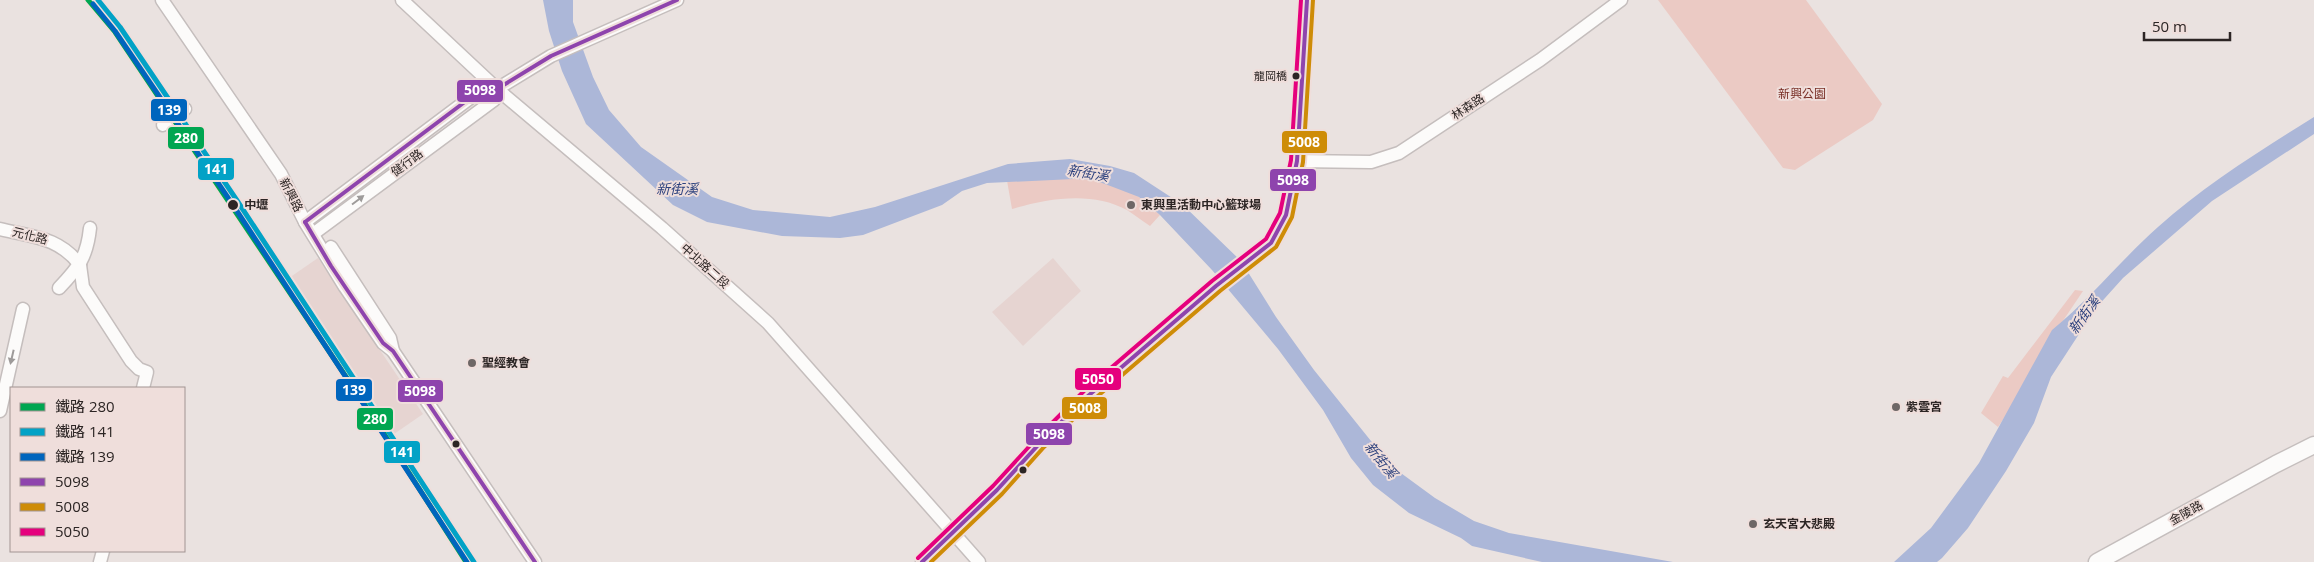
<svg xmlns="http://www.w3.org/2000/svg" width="2314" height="562" viewBox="0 0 2314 562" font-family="'Open Sans','Noto Sans TC',sans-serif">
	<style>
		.built { fill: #e6d4d1 }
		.green { fill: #ebcac4 }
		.water { fill: #acb7d8 }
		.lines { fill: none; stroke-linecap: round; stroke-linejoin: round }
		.minor-casing { stroke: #c5bebd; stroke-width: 15 }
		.major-casing { stroke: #c5bebd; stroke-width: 19 }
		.minor { stroke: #fcfbfa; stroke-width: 12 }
		.major { stroke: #fcfbfa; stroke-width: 16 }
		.bus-1-casing { stroke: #efdedb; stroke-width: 8 }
		.bus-2-casing { stroke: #efdedb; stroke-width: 8 }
		.bus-3-casing { stroke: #efdedb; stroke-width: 8 }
		.bus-1 { stroke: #8e44ad; stroke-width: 4 }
		.bus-2 { stroke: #ce8c07; stroke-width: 4 }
		.bus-3 { stroke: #e5007d; stroke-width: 4 }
		.rail-1-casing { stroke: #efdedb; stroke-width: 9 }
		.rail-2-casing { stroke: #efdedb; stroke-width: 9 }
		.rail-3-casing { stroke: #efdedb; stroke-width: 9 }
		.rail-1 { stroke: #00a651; stroke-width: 5 }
		.rail-2 { stroke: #02a2c6; stroke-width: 5 }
		.rail-3 { stroke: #0065bd; stroke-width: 5 }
		.oneway { fill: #9e9b9a }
		.bus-dot { fill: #2c2524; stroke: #efdedb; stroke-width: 2 }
		.poi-dot { fill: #6e6766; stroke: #efdedb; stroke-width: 2 }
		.labels { text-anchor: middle; stroke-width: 4; stroke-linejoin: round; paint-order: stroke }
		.bus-label { font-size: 11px; fill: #2c2524; stroke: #efdedb; text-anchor: end }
		.park-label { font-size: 12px; fill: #792f26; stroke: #efdedb }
		.street-label { font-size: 12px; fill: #2c2524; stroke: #efdedb }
		.stop-label { font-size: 12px; font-weight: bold; fill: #2c2524; stroke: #efdedb; text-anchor: start }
		.poi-label { font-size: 12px; font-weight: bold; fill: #2c2524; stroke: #efdedb; text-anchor: start }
		.water-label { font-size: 14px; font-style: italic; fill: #2e427e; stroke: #efdedb }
		.line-badge { stroke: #efdedb; stroke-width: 2 }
		.badge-label { font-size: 14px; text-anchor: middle; font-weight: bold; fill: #fff }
	</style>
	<rect width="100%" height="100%" fill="#eae2e0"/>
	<g class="built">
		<path d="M318,258L423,414L394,434L289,278Z"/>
		<path d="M1053,258L1081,291L1023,346L992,312Z"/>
	</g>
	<g class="green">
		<path d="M1658,0H1806L1882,104L1873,120L1795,170L1783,168Z"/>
		<path d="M1039,170C1071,176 1110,179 1139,197C1147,202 1153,209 1160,215L1150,226C1142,221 1135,215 1127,210C1093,191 1048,198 1012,209L1006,175Z"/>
		<path d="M2075,290L2083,291L2040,355L2020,394L1998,427L1981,413L2003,376L2008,378Z"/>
	</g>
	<g class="water">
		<path d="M543,0H573V22L593,77L609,110L641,147L712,197L753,210L830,217L875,207L1008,164L1070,159L1110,166L1134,173L1183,205L1241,261L1276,317L1314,370L1371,441L1394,468L1435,498L1474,521L1509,533L1673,562H1542L1472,546L1461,538L1409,513L1373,485L1351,458L1323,410L1278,349L1212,270L1160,215L1139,197L1113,187L1094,180L1074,179L987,183L962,191L942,205L863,235L840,238L782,236L707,222L673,205L586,124L562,71L549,31Z"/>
		<path d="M2314,117V134L2212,201L2123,278L2096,308L2051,377L2034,423L2006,471L1968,528L1942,558L1937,562H1894L1931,528L1979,463L2052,330C2090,299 2121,260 2158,227C2205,185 2261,150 2314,117Z"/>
	</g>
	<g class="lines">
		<g class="minor-casing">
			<g id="minor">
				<path d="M162,0L281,174L305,222L345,287L383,343L393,351"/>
				<path d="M402,0L497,89L662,228L768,323L979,562"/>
				<path d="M163,125L185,109"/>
				<path d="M1297,161L1371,162L1399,153L1540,60L1621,0"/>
				<path d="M305,222L482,89H497L551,56L677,0"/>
				<path d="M0,229C33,237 59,237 80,265"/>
				<path d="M313,234L494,100L497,89"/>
				<path d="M331,247L390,338L393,351L535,562"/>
				<path d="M80,265L83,287L131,361L139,369L147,372L143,388"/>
				<path d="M59,288C79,267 87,257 90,228"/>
				<path d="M0,411L23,309"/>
				<path d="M100,562L103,551"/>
				<path d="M922,562L952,531L997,490L1040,443L1088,396L1216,286L1271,243L1286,215L1297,161L1307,0"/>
			</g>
		</g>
		<g class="major-casing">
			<path id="major" d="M2097,562L2276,464L2314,445"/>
		</g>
		<use href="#minor" class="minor"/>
		<use href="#major" class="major"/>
		<g class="bus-1-casing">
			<g id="bus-1">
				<path d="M305,222L482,89H497L551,56L677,0"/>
				<path d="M305,222L331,266L383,343L393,351L535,562"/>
				<path d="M922,562L997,490L1040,443L1088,396L1216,286L1271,243L1286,215L1297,161L1307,0"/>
			</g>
		</g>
		<g class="bus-2-casing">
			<path id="bus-2" d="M931,562L1002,494L1044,447L1092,401L1220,291L1276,247L1292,217L1303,162L1313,0"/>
		</g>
		<g class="bus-3-casing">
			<path id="bus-3" d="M918,558L993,486L1036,439L1084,391L1212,281L1266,239L1280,213L1291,160L1301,0"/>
		</g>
		<use href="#bus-1" class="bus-1"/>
		<use href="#bus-2" class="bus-2"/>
		<use href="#bus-3" class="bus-3"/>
		<g class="rail-1-casing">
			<path id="rail-1" d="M88,0L115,32L381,429L466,562"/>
		</g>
		<g class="rail-2-casing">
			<path id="rail-2" d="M98,0L120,27L238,202L474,562"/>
		</g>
		<g class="rail-3-casing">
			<path id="rail-3" d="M93,4L115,31L233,205L467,562"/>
		</g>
		<use href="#rail-1" class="rail-1"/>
		<use href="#rail-2" class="rail-2"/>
		<use href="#rail-3" class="rail-3"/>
	</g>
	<defs><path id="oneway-solid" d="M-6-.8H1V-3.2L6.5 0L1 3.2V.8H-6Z" transform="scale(1.25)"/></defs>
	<g class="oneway">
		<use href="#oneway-solid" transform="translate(358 200) rotate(-37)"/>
		<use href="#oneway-solid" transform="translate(12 357) rotate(103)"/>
	</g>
	<g class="bus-dot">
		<circle cx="1296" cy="76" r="4.5"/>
		<circle cx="233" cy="205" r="6"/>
		<circle cx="456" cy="444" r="4.5"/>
		<circle cx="1023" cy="470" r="4.5"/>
	</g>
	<g class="poi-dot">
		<circle cx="1131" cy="205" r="5"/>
		<circle cx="472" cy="363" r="5"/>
		<circle cx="1896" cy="407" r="5"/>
		<circle cx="1753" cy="524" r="5"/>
	</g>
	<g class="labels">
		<g class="bus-label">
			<text x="1287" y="80">龍岡橋</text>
		</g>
		<g class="park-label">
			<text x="1802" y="98">新興公園</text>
		</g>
		<g class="street-label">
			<text transform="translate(1468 107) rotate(-33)" y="4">林森路</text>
			<text transform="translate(407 163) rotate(-37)" y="4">健行路</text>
			<text transform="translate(291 195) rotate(63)" y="4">新興路</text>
			<text transform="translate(30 236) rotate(14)" y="4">元化路</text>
			<text transform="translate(705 266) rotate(42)" y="4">中北路二段</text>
			<text transform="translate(2186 513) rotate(-29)" y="4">金陵路</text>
		</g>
		<g class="stop-label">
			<text x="244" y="209">中壢</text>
		</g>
		<g class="poi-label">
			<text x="1141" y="209">東興里活動中心籃球場</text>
			<text x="482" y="367">聖經教會</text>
			<text x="1906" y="411">紫雲宮</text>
			<text x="1763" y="528">玄天宮大悲殿</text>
		</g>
		<g class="water-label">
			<text transform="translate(1088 173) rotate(9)" y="5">新街溪</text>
			<text x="677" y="194">新街溪</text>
			<text transform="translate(2084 315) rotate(-54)" y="5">新街溪</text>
			<text transform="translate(1381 460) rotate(51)" y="5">新街溪</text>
		</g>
	</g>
	<g class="line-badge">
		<rect x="456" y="79" width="48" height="24" rx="5" fill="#8e44ad"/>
		<rect x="150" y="98" width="38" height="24" rx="5" fill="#0065bd"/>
		<rect x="167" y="126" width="38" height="24" rx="5" fill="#00a651"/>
		<rect x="1281" y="130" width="47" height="24" rx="5" fill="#ce8c07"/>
		<rect x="197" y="157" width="38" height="24" rx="5" fill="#02a2c6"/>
		<rect x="1269" y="168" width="48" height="24" rx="5" fill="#8e44ad"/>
		<rect x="1074" y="367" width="48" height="24" rx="5" fill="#e5007d"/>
		<rect x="335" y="378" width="38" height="24" rx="5" fill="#0065bd"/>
		<rect x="397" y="379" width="47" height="24" rx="5" fill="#8e44ad"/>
		<rect x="1061" y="396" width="47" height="24" rx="5" fill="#ce8c07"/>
		<rect x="356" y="407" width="38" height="24" rx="5" fill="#00a651"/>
		<rect x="1025" y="422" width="48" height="24" rx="5" fill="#8e44ad"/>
		<rect x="383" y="440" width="38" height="24" rx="5" fill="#02a2c6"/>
	</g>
	<g class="badge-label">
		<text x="480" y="95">5098</text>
		<text x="169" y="115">139</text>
		<text x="186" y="143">280</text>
		<text x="1304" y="147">5008</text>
		<text x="216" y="174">141</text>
		<text x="1293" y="185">5098</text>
		<text x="1098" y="384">5050</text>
		<text x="354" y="395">139</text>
		<text x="420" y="396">5098</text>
		<text x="1085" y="413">5008</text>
		<text x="375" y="424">280</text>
		<text x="1049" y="439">5098</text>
		<text x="402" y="457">141</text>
	</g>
	<rect x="10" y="387" width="175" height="165" fill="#efdedb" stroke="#a19492"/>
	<rect x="20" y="403" width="25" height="8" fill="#00a651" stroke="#a19492"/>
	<text x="55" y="412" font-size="15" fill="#2c2524">鐵路 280</text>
	<rect x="20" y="428" width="25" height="8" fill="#02a2c6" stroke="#a19492"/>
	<text x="55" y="437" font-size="15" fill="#2c2524">鐵路 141</text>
	<rect x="20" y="453" width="25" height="8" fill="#0065bd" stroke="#a19492"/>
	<text x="55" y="462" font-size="15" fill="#2c2524">鐵路 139</text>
	<rect x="20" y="478" width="25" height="8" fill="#8e44ad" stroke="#a19492"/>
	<text x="55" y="487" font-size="15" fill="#2c2524">5098</text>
	<rect x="20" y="503" width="25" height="8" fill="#ce8c07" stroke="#a19492"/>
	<text x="55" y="512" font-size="15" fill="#2c2524">5008</text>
	<rect x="20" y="528" width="25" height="8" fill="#e5007d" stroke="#a19492"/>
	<text x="55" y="537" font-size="15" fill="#2c2524">5050</text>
	<path d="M2144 32v8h86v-8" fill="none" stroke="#2c2524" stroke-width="2.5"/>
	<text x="2152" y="32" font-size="15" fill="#2c2524" stroke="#efdedb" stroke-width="4" paint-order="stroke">50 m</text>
</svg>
